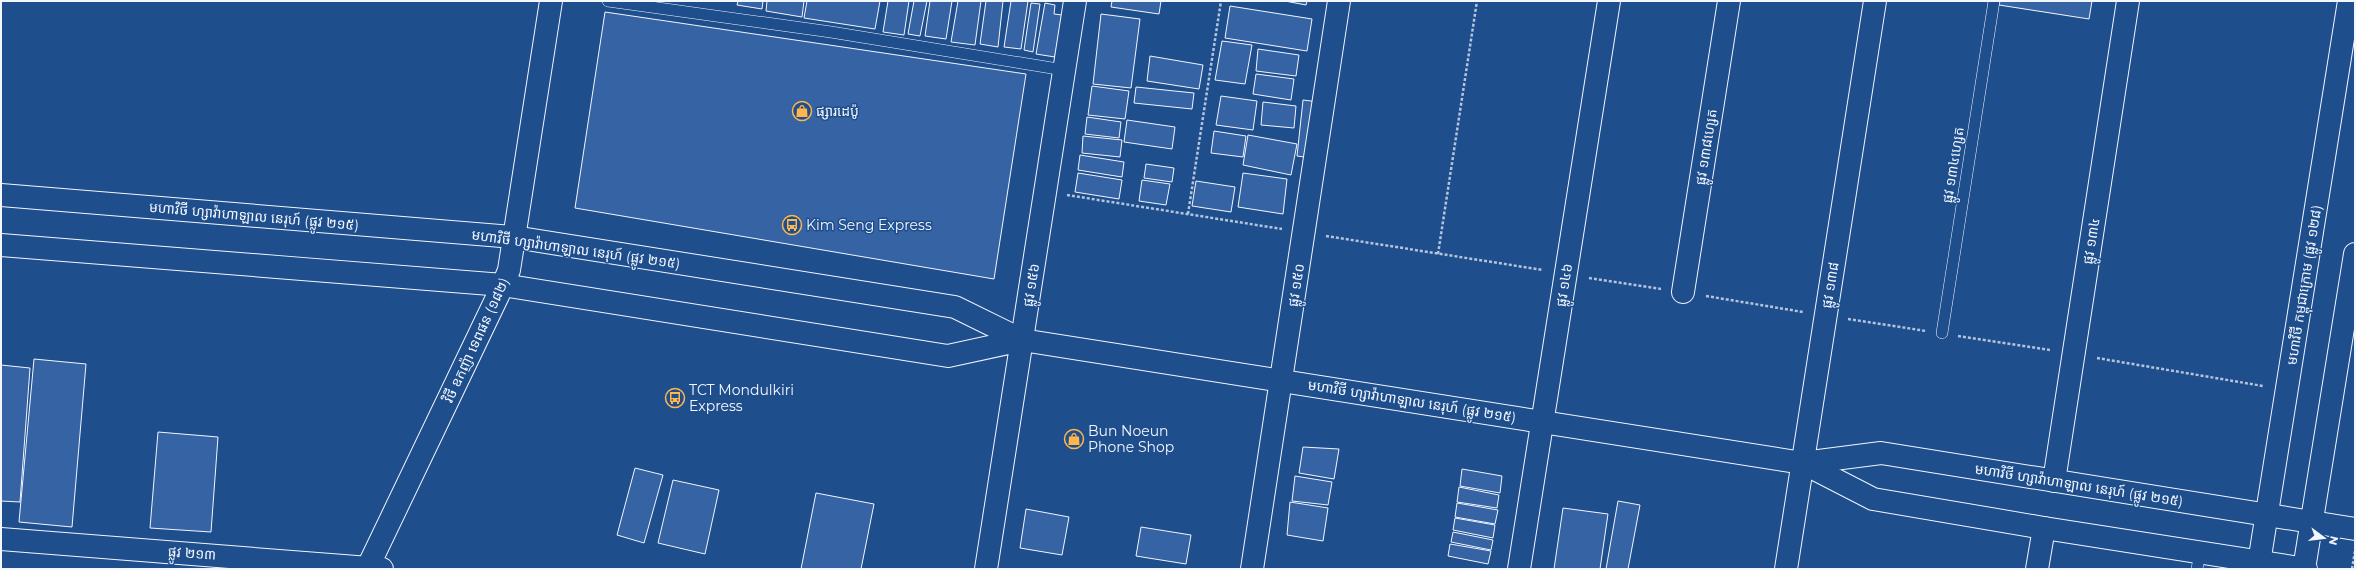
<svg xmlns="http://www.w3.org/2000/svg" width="2356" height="570" viewBox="0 0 2356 570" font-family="Montserrat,'Noto Sans Khmer',sans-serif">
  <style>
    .building { fill: #3563a3; stroke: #f2f6ff }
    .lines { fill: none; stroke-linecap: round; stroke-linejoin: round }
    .lane-casing { stroke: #f2f6ff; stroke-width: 12 }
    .street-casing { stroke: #f2f6ff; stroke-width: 24 }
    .secondary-casing { stroke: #f2f6ff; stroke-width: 24 }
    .path { stroke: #b3c4dc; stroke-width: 2.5; stroke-dasharray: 3 2; stroke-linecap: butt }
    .lane { stroke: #1f4e8c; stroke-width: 11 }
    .street { stroke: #1f4e8c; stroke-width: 22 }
    .secondary { stroke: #1f4e8c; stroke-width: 22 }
    .labels { text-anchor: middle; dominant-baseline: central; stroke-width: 3; stroke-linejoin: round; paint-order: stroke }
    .poi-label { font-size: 14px; fill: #f2f6ff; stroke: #1f4e8c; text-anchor: start }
    .street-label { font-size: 14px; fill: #f2f6ff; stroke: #1f4e8c }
  </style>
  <rect width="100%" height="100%" fill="#1f4e8c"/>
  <!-- building -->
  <g class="building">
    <polygon points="738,1 763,1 762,9 737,5"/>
    <polygon points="767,1 804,1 802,17 766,11"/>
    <polygon points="807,1 880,1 875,29 804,18"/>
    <polygon points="888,1 909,1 904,35 883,32"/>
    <polygon points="914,1 927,1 920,36 908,34"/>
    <polygon points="930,1 952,1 946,39 925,36"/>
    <polygon points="958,1 981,1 975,45 951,42"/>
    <polygon points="986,1 1003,1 998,47 980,44"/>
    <polygon points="1011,1 1028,1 1021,49 1004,47"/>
    <polygon points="1112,1 1161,1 1159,14 1111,7"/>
    <polygon points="1285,1 1307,1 1306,5"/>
    <polygon points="2000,1 2092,1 2089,19 1999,5"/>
    <polygon points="1031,3 1040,4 1033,52 1024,50"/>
    <polygon points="1045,3 1055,5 1054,14 1062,15 1055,57 1036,54"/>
    <polygon points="1230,6 1312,19 1307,51 1225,38"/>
    <polygon points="605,12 1026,74 994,279 575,208"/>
    <polygon points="1101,14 1140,19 1131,88 1093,84"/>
    <polygon points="1222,41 1252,45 1245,84 1215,80"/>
    <polygon points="1258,49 1299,55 1296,76 1256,71"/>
    <polygon points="1150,56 1203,65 1199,89 1147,81"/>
    <polygon points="1256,74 1294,79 1291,100 1253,94"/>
    <polygon points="1092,86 1129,91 1125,119 1088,115"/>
    <polygon points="1136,87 1194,93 1192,109 1134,103"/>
    <polygon points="1221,96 1257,101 1253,130 1216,125"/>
    <polygon points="1303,100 1319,102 1312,158 1297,156"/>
    <polygon points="1263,102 1296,106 1294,128 1261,125"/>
    <polygon points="1087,117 1121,122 1119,138 1085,134"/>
    <polygon points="1127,120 1175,127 1172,149 1124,142"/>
    <polygon points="1214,131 1246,136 1243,157 1211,153"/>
    <polygon points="1248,135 1297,144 1291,175 1243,165"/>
    <polygon points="1083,136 1122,140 1120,157 1082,153"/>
    <polygon points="1080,155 1124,162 1122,177 1078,170"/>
    <polygon points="1146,164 1174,168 1172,182 1144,178"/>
    <polygon points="1078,173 1122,180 1119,199 1075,192"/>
    <polygon points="1243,173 1287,179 1283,214 1238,207"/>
    <polygon points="1142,180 1170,184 1166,205 1139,201"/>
    <polygon points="1196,181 1235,187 1231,212 1192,206"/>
    <polygon points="34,359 86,364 72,527 19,522"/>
    <polygon points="1,365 30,368 20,502 1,501"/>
    <polygon points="158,432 218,437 211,532 150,528"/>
    <polygon points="1303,447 1339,449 1334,479 1299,473"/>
    <polygon points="635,468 663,475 644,543 617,535"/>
    <polygon points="1462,469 1502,476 1500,493 1460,486"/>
    <polygon points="1295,476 1332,482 1328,505 1292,501"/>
    <polygon points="673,480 719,490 705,554 658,543"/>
    <polygon points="1459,487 1499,495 1497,508 1457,502"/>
    <polygon points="816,493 874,504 861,569 801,569"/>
    <polygon points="1618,501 1640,505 1628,569 1606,569"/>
    <polygon points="1290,502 1328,508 1323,541 1287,535"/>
    <polygon points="1457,503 1498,510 1495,524 1455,517"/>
    <polygon points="1563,508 1608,514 1600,569 1554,569"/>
    <polygon points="1026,509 1069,517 1062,555 1020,548"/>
    <polygon points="1455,518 1495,525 1493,538 1453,530"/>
    <polygon points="1141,527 1191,535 1186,564 1136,556"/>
    <polygon points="1453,532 1493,540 1491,550 1451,542"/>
    <polygon points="1450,544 1491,551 1488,564 1448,556"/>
  </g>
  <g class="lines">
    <defs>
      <g id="lane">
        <polyline points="608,1 831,32 1064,70"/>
        <polyline points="1942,333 1994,1"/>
        <polyline points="2197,569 2200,552"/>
      </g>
      <g id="street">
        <polyline points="1683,292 1729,1"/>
        <polyline points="2054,481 2128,1"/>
        <polyline points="1,539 382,569"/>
        <polyline points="986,569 1075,1"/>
        <polyline points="1252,569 1339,1"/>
        <polyline points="1519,569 1609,1"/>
        <polyline points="1786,569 1875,1"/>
        <polyline points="2037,569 2044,528"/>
      </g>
      <g id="secondary">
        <polyline points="1,195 514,237 955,307 1022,340 1803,463 1881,453 2355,529"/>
        <polyline points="1,245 503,285 948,356 1022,340"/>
        <polyline points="1803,463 1873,499 2044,528 2306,569"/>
        <polyline points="367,569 503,285 509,270 551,1"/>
        <polyline points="2258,569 2349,1"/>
        <polyline points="2304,569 2355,254"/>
      </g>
    </defs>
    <!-- lane casing -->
    <use href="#lane" class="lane-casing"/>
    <!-- street casing -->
    <use href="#street" class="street-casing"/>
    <!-- secondary casing -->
    <use href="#secondary" class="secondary-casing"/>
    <!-- path -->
    <g class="path">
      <polyline points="1067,195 1282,229"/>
      <polyline points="1188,214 1221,1"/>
      <polyline points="1326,236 1543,270"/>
      <polyline points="1438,254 1477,1"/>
      <polyline points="1589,278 1661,289"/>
      <polyline points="1706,296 1803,312"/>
      <polyline points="1848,319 1926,331"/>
      <polyline points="1958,336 2050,350"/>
      <polyline points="2097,358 2263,386"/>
      <polyline points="2352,569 2355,551"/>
    </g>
    <!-- lane -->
    <use href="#lane" class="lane"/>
    <!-- street -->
    <use href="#street" class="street"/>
    <!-- secondary -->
    <use href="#secondary" class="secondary"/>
  </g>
  <!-- icons -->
  <defs>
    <symbol id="shop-ring" viewBox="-11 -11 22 22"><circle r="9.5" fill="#1f4e8c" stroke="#ffb74d" stroke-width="1.5"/><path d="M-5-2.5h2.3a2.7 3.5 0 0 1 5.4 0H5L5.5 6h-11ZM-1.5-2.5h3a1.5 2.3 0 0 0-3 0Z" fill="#ffb74d"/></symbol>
    <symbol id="bus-ring" viewBox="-11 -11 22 22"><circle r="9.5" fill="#1f4e8c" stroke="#ffb74d" stroke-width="1.5"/><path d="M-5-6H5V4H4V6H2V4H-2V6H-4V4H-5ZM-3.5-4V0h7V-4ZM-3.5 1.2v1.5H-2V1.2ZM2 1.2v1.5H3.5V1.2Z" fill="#ffb74d"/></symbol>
  </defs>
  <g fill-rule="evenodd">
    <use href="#shop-ring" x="791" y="100" width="22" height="22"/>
    <use href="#bus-ring" x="781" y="214" width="22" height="22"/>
    <use href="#bus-ring" x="664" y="387" width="22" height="22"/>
    <use href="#shop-ring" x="1063" y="428" width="22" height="22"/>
  </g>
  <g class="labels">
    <!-- poi labels -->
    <g class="poi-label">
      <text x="816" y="111">ផ្សារដេប៉ូ</text>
      <text x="806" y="225">Kim Seng Express</text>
      <text x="689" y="390">TCT Mondulkiri<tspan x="689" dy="16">Express</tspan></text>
      <text x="1088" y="431">Bun Noeun<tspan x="1088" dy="16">Phone Shop</tspan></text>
    </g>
    <!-- street labels -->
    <g class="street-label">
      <text transform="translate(1706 147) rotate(-81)">ផ្លូវ ១៣៨ហ្សេត</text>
      <text transform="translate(1953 165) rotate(-81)">ផ្លូវ ១៣៤ហ្សេត</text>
      <text transform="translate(254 216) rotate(5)">មហាវិថី ហ្សាវ៉ាហាឡាល នេរុហ៍ (ផ្លូវ ២១៥)</text>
      <text transform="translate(2091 241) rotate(-81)">ផ្លូវ ១៣៤</text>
      <text transform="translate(576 249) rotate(8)">មហាវិថី ហ្សាវ៉ាហាឡាល នេរុហ៍ (ផ្លូវ ២១៥)</text>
      <text transform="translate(1031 285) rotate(-81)">ផ្លូវ ១៥៦</text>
      <text transform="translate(1296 285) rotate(-81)">ផ្លូវ ១៥០</text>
      <text transform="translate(1564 285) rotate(-81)">ផ្លូវ ១៤៦</text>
      <text transform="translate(1830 285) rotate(-81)">ផ្លូវ ១៣៨</text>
      <text transform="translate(2304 285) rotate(-81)">មហាវិថី កម្ពុជាក្រោម (ផ្លូវ ១២៨)</text>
      <text transform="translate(476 340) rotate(-65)">វិថី ឧកញ៉ា ទេពផន (១៨២)</text>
      <text transform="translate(1412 401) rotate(9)">មហាវិថី ហ្សាវ៉ាហាឡាល នេរុហ៍ (ផ្លូវ ២១៥)</text>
      <text transform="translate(2079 485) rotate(9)">មហាវិថី ហ្សាវ៉ាហាឡាល នេរុហ៍ (ផ្លូវ ២១៥)</text>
      <text transform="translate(192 553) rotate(4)">ផ្លូវ ២១៣</text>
    </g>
  </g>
  <!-- border -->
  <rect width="2356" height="570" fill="none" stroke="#f2f6ff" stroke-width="4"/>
  <!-- north arrow -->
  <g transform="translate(2324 538) rotate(105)" stroke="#1f4e8c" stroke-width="3" paint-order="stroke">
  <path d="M0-3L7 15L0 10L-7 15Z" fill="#f2f6ff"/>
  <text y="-6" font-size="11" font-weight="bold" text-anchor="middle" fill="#f2f6ff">N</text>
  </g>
</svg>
